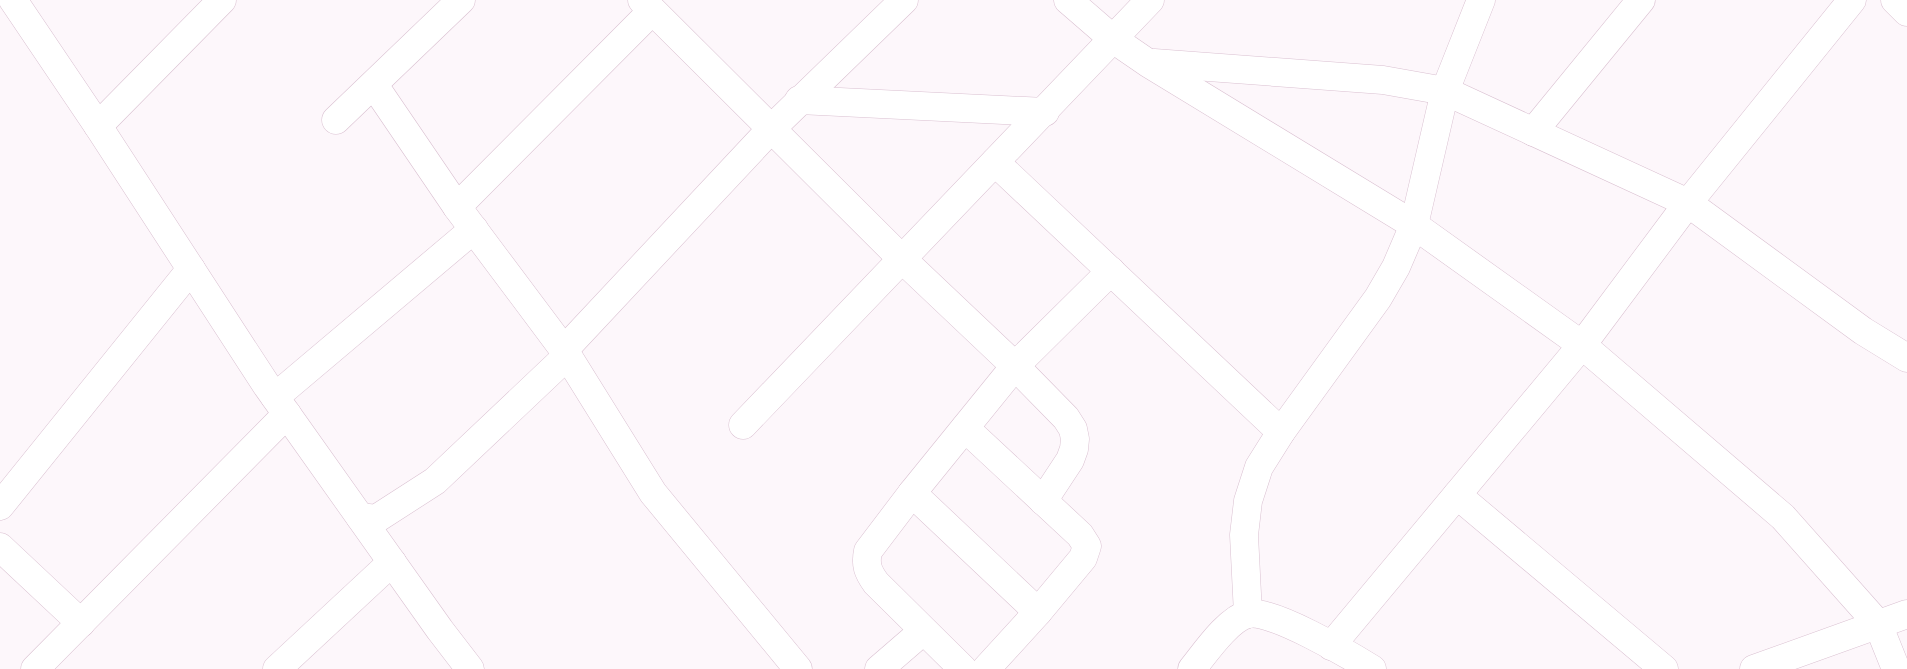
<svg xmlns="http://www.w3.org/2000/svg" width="1907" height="669" viewBox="0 0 1907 669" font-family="'Archivo Narrow',sans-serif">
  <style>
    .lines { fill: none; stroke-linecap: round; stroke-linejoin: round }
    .minor-casing { stroke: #dac0d1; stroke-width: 29 }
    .minor { stroke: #fff; stroke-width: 28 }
  </style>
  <rect width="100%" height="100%" fill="#fdf7fb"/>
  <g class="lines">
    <defs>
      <g id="minor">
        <polyline points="13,0 98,126 267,386 440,630 470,669"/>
        <polyline points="642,0 901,258 1015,366 1066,418 1073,429 1075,439 1074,449 1070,460 1043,501"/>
        <polyline points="1068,0 1113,39 1148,63 1414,225 1582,345 1783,517 1878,624 1896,669"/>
        <polyline points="1895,0 1907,12"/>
        <polyline points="1154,63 1383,80 1445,91 1688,203 1863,331 1907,358"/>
        <polyline points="374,85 457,207 564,350 653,493 798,669"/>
        <polyline points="799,100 1045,112"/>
        <polyline points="336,120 461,0"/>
        <polyline points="98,126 222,0"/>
        <polyline points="1533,132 1641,0"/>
        <polyline points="995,162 1281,432"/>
        <polyline points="457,207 652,11"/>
        <polyline points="275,397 474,229"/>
        <polyline points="743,425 1150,0"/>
        <polyline points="965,428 1080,535 1087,546 1083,558 1038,612 986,669"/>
        <polyline points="912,493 1038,612"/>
        <polyline points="1457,495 1664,669"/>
        <polyline points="0,506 191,269"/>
        <polyline points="360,517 376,519 435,481 566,357 564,350 771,129 904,0"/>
        <polyline points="0,547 81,623"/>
        <polyline points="1248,614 1244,535 1248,501 1259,467 1281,432 1378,298 1396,267 1414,225 1445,91 1481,0"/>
        <polyline points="1331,646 1582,345 1688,203 1852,0"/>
        <polyline points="35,669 287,414"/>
        <polyline points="277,669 392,562"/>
        <polyline points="879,669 923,631"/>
        <path d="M963 669 876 583C868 572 865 565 868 551L912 493 1015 366 1111 271"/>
        <path d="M1192 669C1205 653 1228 619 1248 614 1270 608 1351 656 1372 669"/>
        <polyline points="1754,669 1907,614"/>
      </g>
    </defs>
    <!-- minor casing -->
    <use href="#minor" class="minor-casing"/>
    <!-- minor -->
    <use href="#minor" class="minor"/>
  </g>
</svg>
